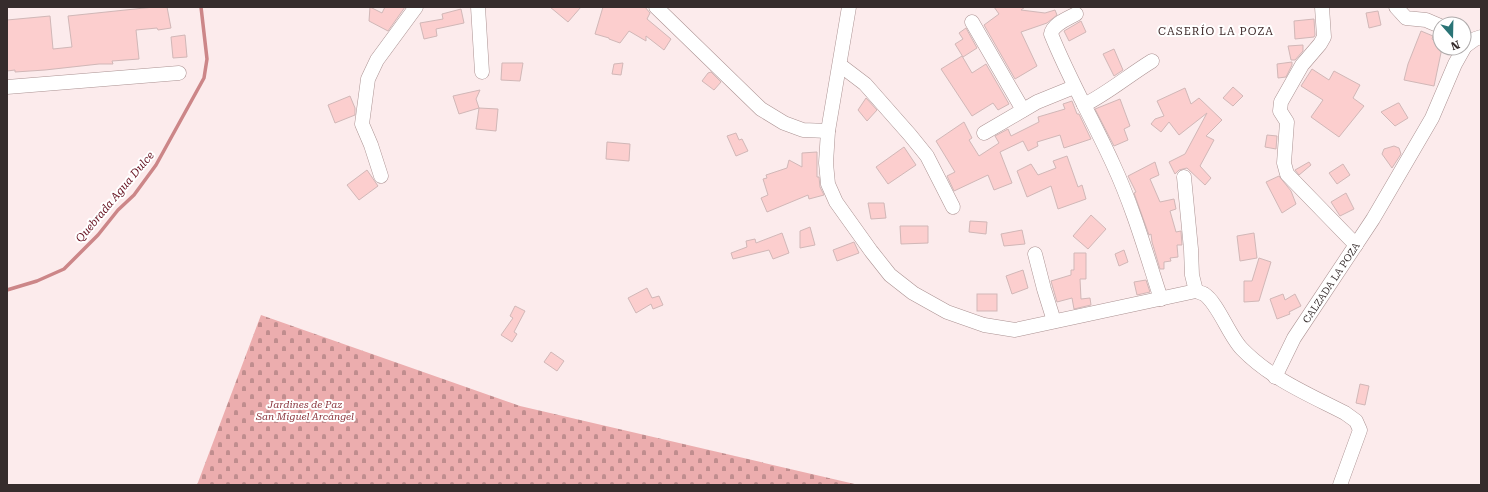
<svg xmlns="http://www.w3.org/2000/svg" width="1488" height="492" viewBox="0 0 1488 492" font-family="'Roboto Serif',serif">
  <style>
    .cemetery { fill: url(#cemetery-stones) }
    .lines { fill: none; stroke-linecap: round; stroke-linejoin: round }
    .stream { stroke: #cc8688; stroke-width: 3.5 }
    .building { fill: #fccece; stroke: #d1b7b7 }
    .minor-casing { stroke: #ab9292; stroke-width: 15 }
    .minor { stroke: #fff; stroke-width: 14 }
    .labels { text-anchor: middle; dominant-baseline: central; stroke-width: 4; stroke-linejoin: round; paint-order: stroke }
    .street-label { font-size: 10px; fill: #362c2c; stroke: #fff }
    .park-label { font-size: 10px; font-style: italic; fill: #8b363e; stroke: #fff }
    .neighbourhood-label { font-size: 11px; letter-spacing: 1px; fill: #402c2c; stroke: #fff }
    .water-label { font-size: 11px; font-style: italic; fill: #65101f; stroke: #fff }
  </style>
  <defs>
    <pattern id="cemetery-stones" width="16" height="16" patternUnits="userSpaceOnUse"><rect width="16" height="16" fill="#ecadae"/><path d="M2 7V4a2 2 0 0 1 4 0v3zM10 15v-3a2 2 0 0 1 4 0v3z" fill="#c08d8e"/></pattern>
  </defs>
  <rect width="100%" height="100%" fill="#fcebec"/>
  <!-- cemetery -->
  <polygon class="cemetery" points="261,315 520,406 859,485 197,485"/>
  <g class="lines">
    <!-- stream -->
    <polyline class="stream" points="7,290 37,281 64,269 98,235 118,210 134,195 156,165 204,78 207,59 201,7"/>
  </g>
  <!-- building -->
  <g class="building">
    <polygon points="154,7 167,7 171,28 158,30 157,28 136,30 139,59 112,61 113,64 99,64 45,70 15,72 15,70 7,71 7,20 50,16 53,49 72,47 68,16"/>
    <polygon points="370,7 382,13 385,7 405,7 388,31 369,21"/>
    <polygon points="550,7 581,7 568,22"/>
    <polygon points="603,7 645,7 650,13 647,19 671,39 664,50 646,36 646,41 629,31 620,43 609,39 609,38 595,34"/>
    <polygon points="994,7 1025,7 1021,10 1045,13 1055,10 1057,15 1047,23 1021,32 1037,66 1015,79 984,25 999,14"/>
    <polygon points="461,9 464,23 436,29 437,36 424,39 420,23 443,19 442,14"/>
    <polygon points="1378,11 1381,25 1369,28 1366,13"/>
    <polygon points="1314,19 1315,35 1314,37 1295,39 1294,21"/>
    <polygon points="1081,21 1086,32 1069,41 1064,31"/>
    <polygon points="966,28 977,48 963,57 955,44 963,39 959,33"/>
    <polygon points="1421,31 1433,36 1432,39 1440,45 1440,48 1442,48 1434,86 1404,80 1408,64"/>
    <polygon points="185,35 187,57 173,58 171,37"/>
    <polygon points="1303,45 1303,51 1295,60 1291,60 1288,46"/>
    <polygon points="1114,49 1123,70 1114,76 1103,54"/>
    <polygon points="962,56 972,73 986,64 1009,104 998,110 993,103 972,116 941,69"/>
    <polygon points="1292,62 1292,65 1286,77 1278,78 1277,64"/>
    <polygon points="502,63 523,63 520,81 501,80"/>
    <polygon points="623,63 621,75 612,74 614,64"/>
    <polygon points="1312,69 1329,80 1334,71 1360,85 1353,98 1364,106 1339,137 1311,117 1323,100 1301,86"/>
    <polygon points="711,72 721,82 714,90 702,81 708,73"/>
    <polygon points="1233,87 1243,96 1233,106 1223,98"/>
    <polygon points="1185,88 1191,104 1199,98 1222,120 1206,136 1214,140 1200,166 1211,178 1205,185 1187,168 1179,170 1175,174 1169,162 1185,154 1207,113 1179,135 1169,122 1161,132 1151,124 1155,119 1164,116 1157,101"/>
    <polygon points="480,90 476,99 479,108 498,109 496,131 476,129 479,108 459,114 453,96"/>
    <polygon points="350,96 355,108 355,115 335,123 328,105"/>
    <polygon points="866,98 877,110 867,121 858,110"/>
    <polygon points="1120,99 1130,126 1124,129 1128,140 1114,146 1095,109"/>
    <polygon points="1072,101 1077,114 1079,114 1091,139 1064,148 1060,135 1037,142 1038,146 1028,151 1023,141 1000,152 1012,183 994,190 988,175 954,191 947,176 955,172 936,141 964,122 972,138 969,140 979,156 999,143 995,136 1008,129 1011,136 1039,122 1038,117 1065,109 1063,104"/>
    <polygon points="1398,103 1399,103 1408,118 1395,126 1381,112"/>
    <polygon points="736,133 739,140 742,139 748,151 736,156 727,136"/>
    <polygon points="1267,135 1277,136 1276,149 1265,147"/>
    <polygon points="607,142 630,144 629,161 606,159"/>
    <polygon points="1394,146 1399,148 1401,154 1392,168 1382,154 1384,149"/>
    <polygon points="904,147 916,165 888,184 876,167"/>
    <polygon points="817,152 817,177 819,177 820,187 824,195 809,199 808,195 767,212 761,198 768,195 763,179 767,178 766,175 787,168 789,160 802,167 802,153"/>
    <polygon points="1067,156 1078,187 1082,185 1086,199 1058,209 1051,186 1027,197 1017,171 1031,164 1038,175 1056,168 1053,161"/>
    <polygon points="1155,162 1159,175 1150,179 1160,202 1174,199 1176,209 1170,211 1176,232 1181,231 1182,245 1177,245 1178,257 1170,258 1171,261 1164,262 1164,269 1160,269 1152,242 1151,234 1149,235 1134,193 1136,192 1128,176"/>
    <polygon points="1309,162 1311,165 1299,175 1295,170"/>
    <polygon points="1343,164 1350,175 1337,184 1329,173"/>
    <polygon points="367,170 378,186 359,200 347,185"/>
    <polygon points="1279,176 1291,191 1296,204 1282,213 1266,182"/>
    <polygon points="1346,193 1354,209 1340,216 1331,202"/>
    <polygon points="868,203 884,203 886,218 871,219"/>
    <polygon points="1091,215 1106,229 1088,249 1073,236"/>
    <polygon points="970,221 987,222 986,234 969,232"/>
    <polygon points="900,226 928,226 928,243 901,244"/>
    <polygon points="810,227 815,245 800,248 800,231"/>
    <polygon points="1022,230 1025,244 1004,246 1001,234"/>
    <polygon points="782,233 789,253 773,259 769,250 733,259 731,253 747,247 746,241 755,239 756,243"/>
    <polygon points="1254,233 1257,258 1240,261 1237,236"/>
    <polygon points="854,242 859,253 837,261 833,250"/>
    <polygon points="1124,250 1128,262 1119,266 1115,254"/>
    <polygon points="1074,253 1086,253 1086,279 1080,279 1081,299 1090,298 1091,305 1074,309 1072,298 1057,302 1051,281 1071,275 1071,270 1074,270"/>
    <polygon points="1259,258 1271,262 1259,301 1244,302 1244,281 1252,281"/>
    <polygon points="1023,270 1028,288 1012,294 1006,276"/>
    <polygon points="1146,280 1150,292 1137,295 1134,282"/>
    <polygon points="647,288 652,298 659,296 663,305 653,309 651,304 636,313 628,298"/>
    <rect x="977" y="294" width="20" height="17"/>
    <polygon points="1283,294 1285,300 1295,294 1301,306 1289,312 1290,314 1277,319 1270,299"/>
    <polygon points="515,306 525,311 514,332 517,334 512,342 501,335 513,318 510,316"/>
    <polygon points="551,352 564,361 557,371 544,362"/>
    <polygon points="1360,384 1369,386 1365,405 1356,403"/>
  </g>
  <g class="lines">
    <defs>
      <g id="minor">
        <polyline points="478,7 482,72"/>
        <polyline points="656,7 761,109 784,123 803,130 828,131"/>
        <path d="M849 7 828 131 826 163 828 184 836 202 871 251 890 275 913 293 947 312 984 325 1015 330 1196 291C1198 292 1202 293 1204 294 1218 303 1229 336 1242 349 1271 379 1310 395 1345 413L1356 421 1360 430 1340 485"/>
        <polyline points="1322,7 1324,37 1320,44 1302,65 1281,102 1280,111 1287,122 1284,163 1287,174 1356,245"/>
        <polyline points="1396,7 1406,18 1426,20 1440,26"/>
        <path d="M1076 14C1067 19 1053 24 1051 34 1069 79 1093 120 1113 164 1133 207 1146 253 1161 299"/>
        <polyline points="972,22 1023,110"/>
        <polyline points="1464,47 1475,39 1481,37"/>
        <polyline points="840,65 865,84 910,135 927,156 953,207"/>
        <polyline points="7,87 179,73"/>
        <path d="M1084 105C1108 93 1129 75 1152 61"/>
        <polyline points="984,133 1037,102 1074,87"/>
        <polyline points="381,176 371,145 362,124 368,79 377,60 416,7"/>
        <polyline points="1184,177 1191,249 1192,275 1196,291"/>
        <polyline points="1035,254 1044,289 1054,321"/>
        <path id="s1" d="M1275 377 1294 338 1373 219 1432 118 1455 64 1464 48"/>
      </g>
    </defs>
    <!-- minor casing -->
    <use href="#minor" class="minor-casing"/>
    <!-- minor -->
    <use href="#minor" class="minor"/>
  </g>
  <g class="labels">
    <!-- street labels -->
    <g class="street-label">
      <text stroke="none"><textPath href="#s1" startOffset="110">CALZADA LA POZA</textPath></text>
    </g>
    <!-- park labels -->
    <g class="park-label">
      <text x="305" y="404">Jardines de Paz<tspan x="305" dy="12">San Miguel Arcángel</tspan></text>
    </g>
    <!-- neighbourhood labels -->
    <g class="neighbourhood-label">
      <text x="1216" y="31">CASERÍO LA POZA</text>
    </g>
    <!-- water labels -->
    <g class="water-label">
      <text transform="translate(115 197) rotate(-50)">Quebrada Agua Dulce</text>
    </g>
  </g>
  <!-- border -->
  <rect width="1488" height="492" fill="none" stroke="#362c2c" stroke-width="16"/>
  <!-- north arrow -->
  <g transform="translate(1452 36) rotate(160)"><circle r="19" fill="#ffffff" stroke="#afabab"/>
  <path d="M0-3L7 15L0 10L-7 15Z" fill="#2a7476"/>
  <text y="-6" font-size="11" font-weight="bold" text-anchor="middle" fill="#362c2c">N</text>
  </g>
</svg>
